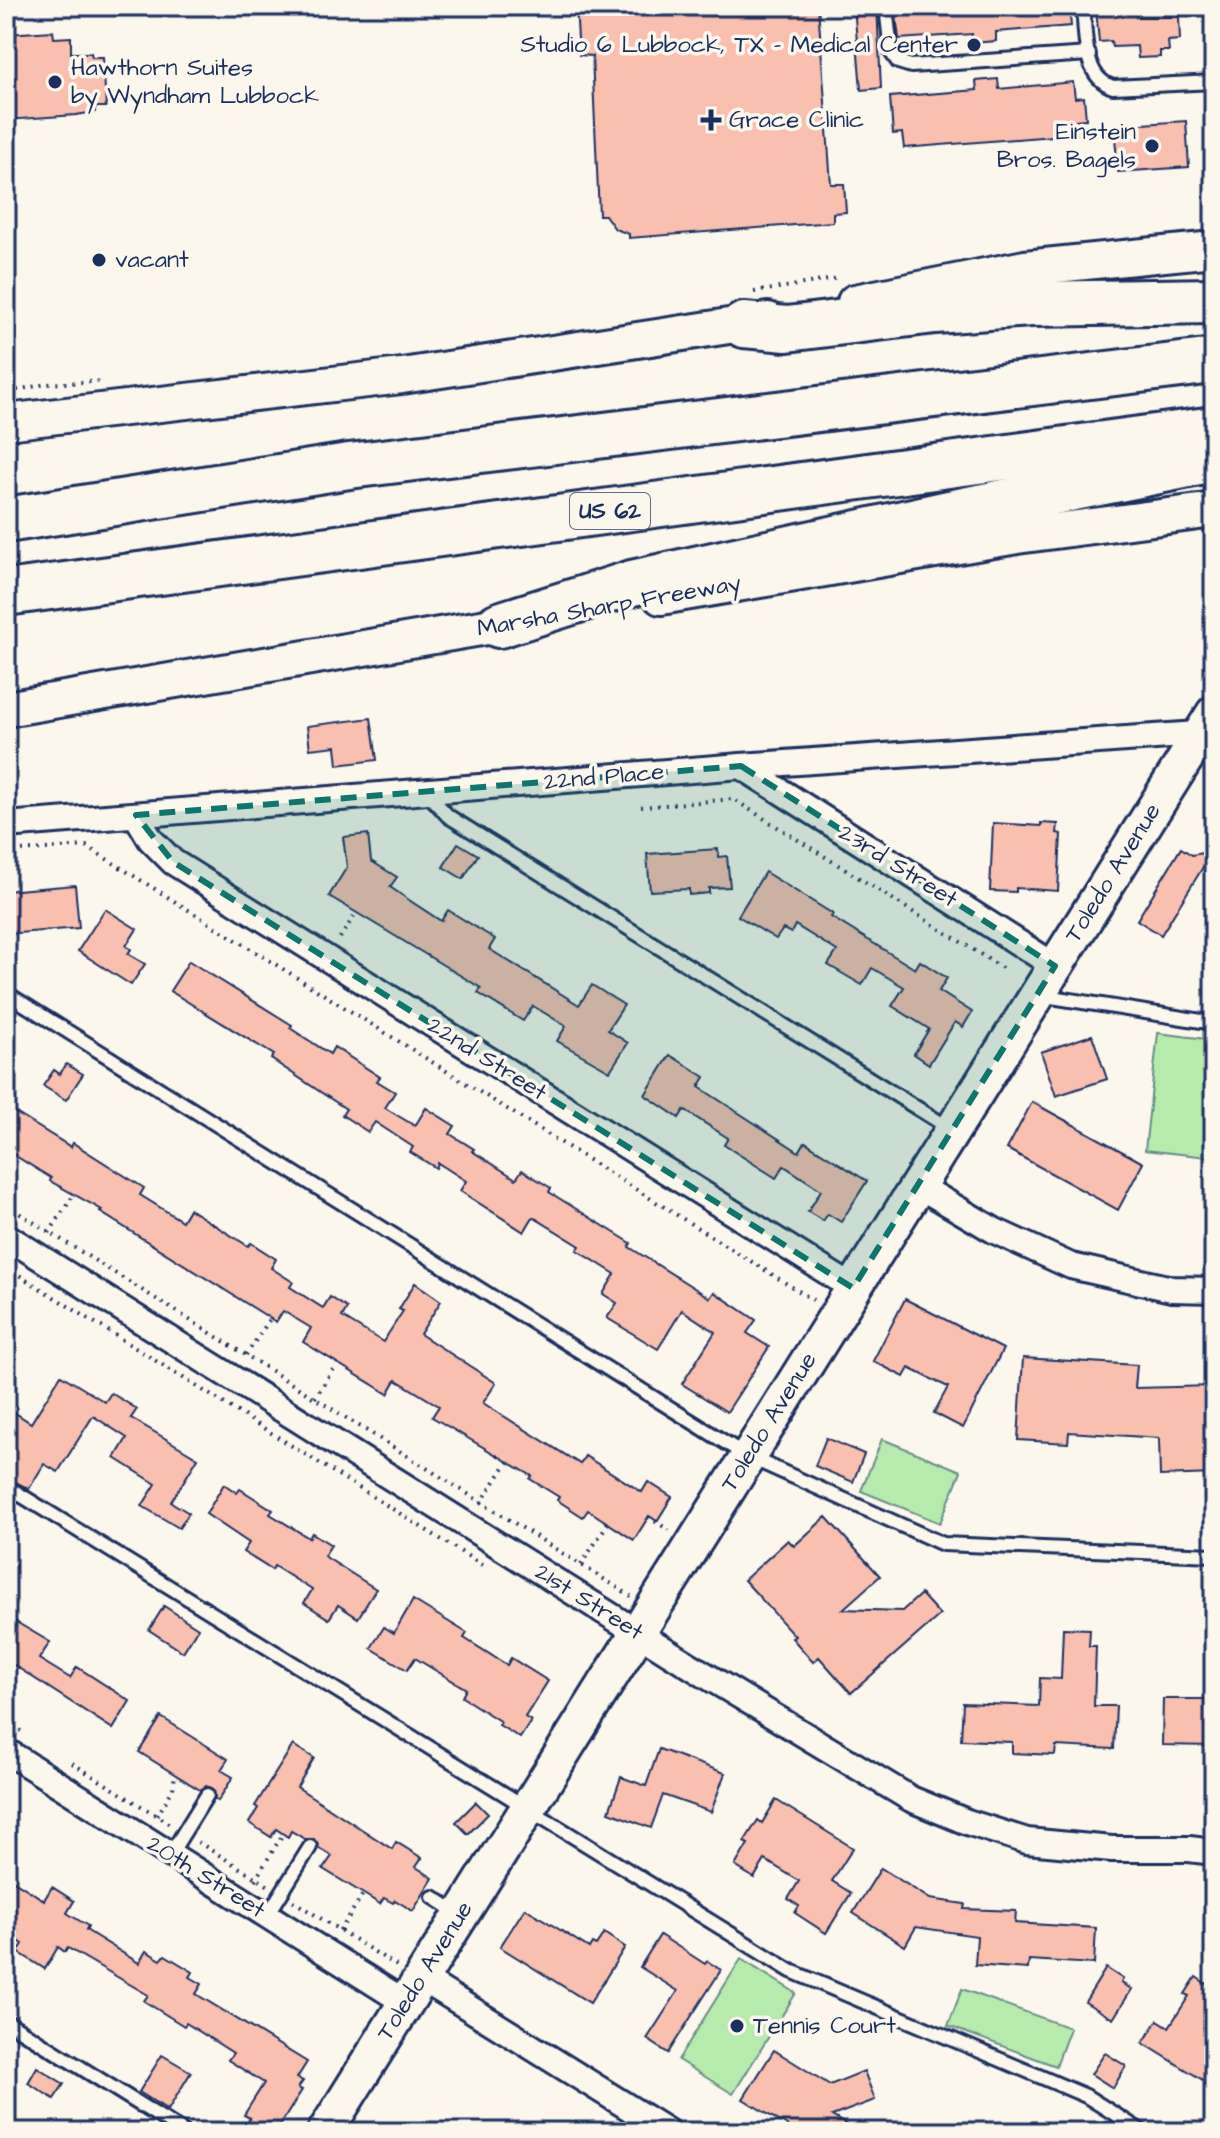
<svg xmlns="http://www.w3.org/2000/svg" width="1220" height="2138" viewBox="0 0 1220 2138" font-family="'Architects Daughter',sans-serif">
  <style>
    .green { fill: #b6ebad; stroke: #688d86; stroke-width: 2 }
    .building { fill: #f9c0b0; stroke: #1b2f5e; stroke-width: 2 }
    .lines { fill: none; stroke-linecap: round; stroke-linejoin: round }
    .lane-casing { stroke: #1b2f5e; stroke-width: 18 }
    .street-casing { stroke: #1b2f5e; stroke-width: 30 }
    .secondary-casing { stroke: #1b2f5e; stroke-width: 40 }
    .highway-casing { stroke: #1b2f5e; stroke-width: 50 }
    .path { stroke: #1b2f5e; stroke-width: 4; stroke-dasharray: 2 6; stroke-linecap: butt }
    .lane { stroke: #fbf7ec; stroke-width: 12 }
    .street { stroke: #fbf7ec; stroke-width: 24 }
    .secondary { stroke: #fbf7ec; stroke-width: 34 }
    .highway { stroke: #fbf7ec; stroke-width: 44 }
    .marked { fill: #0f766e; fill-opacity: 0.2; stroke: #0f766e; stroke-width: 6; stroke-dasharray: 16 10; stroke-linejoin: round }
    .poi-dot { fill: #1b2f5e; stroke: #fbf7ec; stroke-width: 3 }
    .labels { text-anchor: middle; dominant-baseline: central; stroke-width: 7; stroke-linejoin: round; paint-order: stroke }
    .shield { fill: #fbf7ec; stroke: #5e6b89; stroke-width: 2 }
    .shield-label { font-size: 22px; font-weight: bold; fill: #1b2f5e }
    .poi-label { font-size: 24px; fill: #1b2f5e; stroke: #fbf7ec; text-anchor: start }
    .street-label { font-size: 24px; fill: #1b2f5e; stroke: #fbf7ec }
  </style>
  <rect width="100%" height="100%" fill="#fbf7ec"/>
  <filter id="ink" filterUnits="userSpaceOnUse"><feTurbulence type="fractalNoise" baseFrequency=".0125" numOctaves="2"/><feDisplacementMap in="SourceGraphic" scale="16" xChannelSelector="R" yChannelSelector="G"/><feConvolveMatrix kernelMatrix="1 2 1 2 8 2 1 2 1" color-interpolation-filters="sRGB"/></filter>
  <g filter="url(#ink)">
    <!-- green -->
    <g class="green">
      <polygon points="1158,1033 1214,1040 1214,1094 1207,1157 1145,1150"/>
      <polygon points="882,1439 961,1471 940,1523 861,1491"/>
      <polygon points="741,1959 796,1993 733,2094 678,2060"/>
      <polygon points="962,1989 1070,2028 1056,2066 948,2026"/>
    </g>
    <!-- building -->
    <g class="building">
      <polygon points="576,6 818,6 831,184 844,184 846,212 833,213 833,222 629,238 629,234 615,229 605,215 599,215 592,56 579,55"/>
      <polygon points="854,6 877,6 881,88 861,90"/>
      <polygon points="895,6 1069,6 1071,26 996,32 996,41 973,43 972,34 899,39"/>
      <polygon points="1136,6 1137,17 1179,17 1180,40 1168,41 1169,51 1160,51 1160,57 1138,58 1137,46 1112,47 1111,41 1099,42 1096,9"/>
      <polygon points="53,31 54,38 71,37 71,53 91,53 92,57 103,57 106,107 95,107 95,112 76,115 6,120 6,34"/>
      <polygon points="998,79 999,89 1073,82 1075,98 1084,97 1086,119 1076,120 1078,134 904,148 902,133 893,134 890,97 977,90 976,81"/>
      <polygon points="1186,121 1189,167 1118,172 1114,126"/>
      <polygon points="371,718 377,760 338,765 336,746 310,749 307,726"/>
      <polygon points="993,823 1041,826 1041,823 1058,824 1057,833 1061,834 1058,891 1016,888 1016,892 990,891"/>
      <polygon points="368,834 371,861 397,877 390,887 412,902 441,921 448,910 495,939 489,949 579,1005 592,985 624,1005 608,1030 628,1043 610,1071 557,1041 566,1026 533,1006 523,1021 478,993 481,988 329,896 347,867 343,837"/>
      <polygon points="458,843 478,855 463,879 443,867"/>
      <polygon points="1181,848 1192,855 1213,851 1161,935 1137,920"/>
      <polygon points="718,849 719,857 727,856 730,887 709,888 709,893 689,895 689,889 650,891 647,854"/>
      <polygon points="765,872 833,914 831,917 915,969 920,961 947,978 939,991 972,1012 963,1027 955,1022 929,1064 914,1054 929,1029 892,1006 904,987 872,968 862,985 828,965 837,951 795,925 791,933 783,929 776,939 738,916"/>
      <polygon points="75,885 79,928 6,934 6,891"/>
      <polygon points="105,909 137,929 126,946 131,949 128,954 145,964 131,985 78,951"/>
      <polygon points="189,961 292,1025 290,1028 330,1054 334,1047 380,1077 377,1081 395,1092 385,1108 415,1126 426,1108 455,1126 450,1134 474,1149 472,1151 516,1179 522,1170 551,1188 549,1192 631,1243 629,1247 710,1298 714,1292 756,1320 747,1333 769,1347 727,1412 682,1384 715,1332 682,1310 658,1349 607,1318 617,1303 603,1294 615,1274 577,1250 580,1246 533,1217 524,1232 460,1191 466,1181 438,1163 436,1168 410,1152 413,1147 375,1122 368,1132 342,1115 346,1109 271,1059 274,1055 170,991"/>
      <polygon points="1092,1035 1107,1079 1056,1096 1041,1052"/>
      <polygon points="670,1055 705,1077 699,1087 799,1152 805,1142 867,1181 841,1222 828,1214 823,1221 808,1212 821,1190 784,1166 776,1178 724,1145 728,1138 684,1110 679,1118 645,1095"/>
      <polygon points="66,1064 83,1074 66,1100 43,1086 54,1070 60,1074"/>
      <polygon points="1032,1102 1143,1163 1118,1210 1007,1149"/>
      <polygon points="6,1107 71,1147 73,1143 144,1188 140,1195 182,1221 189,1209 248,1246 251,1243 276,1259 271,1268 293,1282 290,1287 323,1308 330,1297 347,1308 342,1317 383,1342 403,1311 399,1309 415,1283 441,1301 420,1334 496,1383 483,1403 580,1464 585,1456 642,1492 648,1482 672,1497 657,1521 649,1516 634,1540 588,1510 583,1517 557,1500 559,1497 530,1479 532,1476 432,1417 439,1406 396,1380 388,1394 303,1342 311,1328 283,1311 276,1322 100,1212 102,1210 50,1181 51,1178 6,1150"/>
      <polygon points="905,1299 1003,1349 963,1428 934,1413 948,1387 909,1368 904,1377 873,1361"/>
      <polygon points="1023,1358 1137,1365 1135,1388 1214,1386 1214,1474 1160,1476 1159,1438 1069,1432 1068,1443 1018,1440"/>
      <polygon points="61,1375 105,1402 111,1393 137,1409 131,1418 198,1458 171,1502 189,1513 179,1528 142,1506 156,1484 115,1458 127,1438 93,1416 58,1472 44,1464 29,1489 6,1477 6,1407 31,1423"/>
      <polygon points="826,1438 864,1454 853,1482 815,1466"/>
      <polygon points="224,1484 237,1493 240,1489 273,1510 270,1514 309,1538 312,1533 331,1545 324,1556 376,1589 358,1618 338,1605 329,1619 304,1603 312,1590 274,1566 272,1570 243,1552 249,1543 206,1514"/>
      <polygon points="826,1517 880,1576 843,1609 902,1611 921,1594 940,1615 851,1693 819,1657 813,1662 792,1638 795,1636 744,1580 788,1540 794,1546"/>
      <polygon points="413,1600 467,1633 464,1638 507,1665 511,1658 548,1681 525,1717 531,1721 520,1738 499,1725 501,1722 462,1697 466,1689 415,1658 407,1670 371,1648 384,1627 394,1633"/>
      <polygon points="164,1606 198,1628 183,1652 149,1630"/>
      <polygon points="6,1616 50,1642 39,1659 70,1678 77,1667 130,1701 113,1729 6,1660"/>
      <polygon points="1063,1628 1090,1629 1089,1646 1096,1646 1094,1706 1116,1706 1114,1749 1056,1746 1055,1755 1012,1753 1012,1742 961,1740 963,1703 1039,1706 1040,1678 1061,1679"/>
      <polygon points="1163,1699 1214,1699 1214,1746 1162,1745"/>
      <polygon points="161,1717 228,1759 221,1770 233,1777 218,1801 215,1799 212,1788 206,1786 200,1790 139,1752"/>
      <polygon points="293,1745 314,1758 297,1787 392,1849 396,1842 422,1858 416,1867 433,1878 413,1911 395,1900 393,1903 384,1898 380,1904 323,1869 332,1856 319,1848 314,1839 305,1839 291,1831 288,1837 276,1829 271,1837 249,1823 258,1808 255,1806"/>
      <polygon points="659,1749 725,1773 711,1812 663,1795 651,1828 609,1812 621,1777 646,1786"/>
      <polygon points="776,1800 853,1848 832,1881 851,1893 826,1933 795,1913 799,1906 788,1899 799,1881 765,1860 754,1878 735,1866 748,1844 744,1842 758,1820 762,1823"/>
      <polygon points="476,1802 488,1814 468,1834 456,1822"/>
      <polygon points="881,1868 930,1899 965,1904 964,1909 1016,1911 1015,1923 1096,1928 1094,1964 1029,1960 1028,1969 975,1965 977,1936 916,1927 905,1946 853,1913"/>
      <polygon points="6,1876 44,1900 52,1887 74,1901 67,1913 88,1926 86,1930 139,1963 146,1951 161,1960 165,1955 193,1972 190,1977 202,1984 196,1994 307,2062 297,2078 303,2081 298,2088 302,2090 276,2132 242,2132 250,2118 244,2115 264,2083 228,2060 233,2053 186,2023 184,2026 144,2001 148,1995 68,1948 65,1952 58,1947 45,1969 18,1952 23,1944 6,1932"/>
      <polygon points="525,1908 589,1948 592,1943 596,1945 604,1933 625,1947 590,2003 500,1947"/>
      <polygon points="660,1935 705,1964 707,1961 721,1970 668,2053 647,2039 678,1991 640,1967"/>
      <polygon points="1106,1968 1123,1979 1121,1983 1132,1989 1113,2019 1085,2002"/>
      <polygon points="1196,1977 1214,1989 1214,2087 1143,2043 1158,2020 1169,2027 1189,1996 1185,1994"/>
      <polygon points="774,2050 830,2085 864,2071 875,2100 832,2116 858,2132 797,2132 743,2099"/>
      <polygon points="1105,2053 1126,2066 1113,2088 1091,2074"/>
      <polygon points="162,2055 191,2072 168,2110 139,2092"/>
      <polygon points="37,2067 64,2084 54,2099 28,2083"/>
    </g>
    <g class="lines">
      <defs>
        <g id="lane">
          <polyline points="886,6 891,52 898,62 911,66 1089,54"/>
          <path d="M1083 6C1086 33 1082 77 1113 87L1214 82"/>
          <polyline points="427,793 448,816 949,1128"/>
          <polyline points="6,993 747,1456 943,1544 1214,1555"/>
          <polyline points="1039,995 1214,1023"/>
          <polyline points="6,1486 791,1971 1086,2096 1143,2132"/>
          <polyline points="170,1855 207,1795"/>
          <polyline points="433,1897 458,1913"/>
          <polyline points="267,1916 310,1847"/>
          <polyline points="6,2021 184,2132"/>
        </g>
        <g id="street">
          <polyline points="741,766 1055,966"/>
          <polyline points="136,815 151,840 173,862 853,1288"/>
          <polyline points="6,825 741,766 1212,733"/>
          <polyline points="917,1185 995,1231 1071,1266 1172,1289 1214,1290"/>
          <polyline points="6,1236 702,1673 911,1799 967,1822 1027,1841 1112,1849 1189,1849 1214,1852"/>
          <polyline points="6,1751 406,2003"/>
          <polyline points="421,1978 668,2132"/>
        </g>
        <g id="secondary">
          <polyline points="855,302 1025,268 1214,249"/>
          <polyline points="6,422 402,376 768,320"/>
          <polyline points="661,597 1017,536 1214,510"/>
          <polyline points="6,709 522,621"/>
          <polyline points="325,2132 1214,713"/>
        </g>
        <g id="highway">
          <polyline points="744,325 787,329 935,311 1031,304 1214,301"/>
          <polyline points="6,520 349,466 1214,361"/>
          <polyline points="6,593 1214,429"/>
          <polyline points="499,625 632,583 949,513 1214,460"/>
        </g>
      </defs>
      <!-- lane casing -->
      <use href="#lane" class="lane-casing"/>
      <!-- street casing -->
      <use href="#street" class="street-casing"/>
      <!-- secondary casing -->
      <use href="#secondary" class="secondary-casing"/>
      <!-- highway casing -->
      <use href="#highway" class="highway-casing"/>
      <!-- path -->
      <g class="path">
        <polyline points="1197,6 1214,8"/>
        <polyline points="754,292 840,278"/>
        <polyline points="17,390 46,384 104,381"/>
        <polyline points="641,807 733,799 1007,971"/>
        <polyline points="6,852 86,846 813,1300"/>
        <polyline points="340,938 356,913"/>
        <polyline points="6,1205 631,1596"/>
        <polyline points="49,1233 75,1193"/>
        <polyline points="6,1267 482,1565"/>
        <polyline points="246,1355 270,1319"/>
        <polyline points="315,1398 337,1363"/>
        <polyline points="481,1503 508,1461"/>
        <polyline points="648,1517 669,1530"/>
        <polyline points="581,1565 608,1523"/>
        <polyline points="6,1722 21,1731"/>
        <polyline points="72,1763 170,1824"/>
        <polyline points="157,1816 173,1789 175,1774"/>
        <polyline points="198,1842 269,1886"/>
        <polyline points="255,1880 283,1834"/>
        <polyline points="293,1901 397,1966"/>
        <polyline points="340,1931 363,1894"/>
      </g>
      <!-- lane -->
      <use href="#lane" class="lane"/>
      <!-- street -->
      <use href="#street" class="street"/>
      <!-- secondary -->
      <use href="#secondary" class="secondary"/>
      <!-- highway -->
      <use href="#highway" class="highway"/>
    </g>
  </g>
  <!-- marked area -->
  <path class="marked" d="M741 766 1055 966 853 1288 173 862 136 815Z"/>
  <!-- markers -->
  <g class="poi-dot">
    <circle cx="974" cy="45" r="8"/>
    <circle cx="55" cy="82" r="8"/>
    <path d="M707 108h8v8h8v8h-8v8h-8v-8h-8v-8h8z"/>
    <circle cx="1152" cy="146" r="8"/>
    <circle cx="99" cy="260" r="8"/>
    <circle cx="737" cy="2026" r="8"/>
  </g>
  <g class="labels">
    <!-- shield labels -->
    <rect class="shield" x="570" y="493" width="80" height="36" rx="6"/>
    <g class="shield-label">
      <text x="610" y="511">US 62</text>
    </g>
    <!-- poi labels -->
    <g class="poi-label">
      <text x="958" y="45" text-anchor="end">Studio 6 Lubbock, TX - Medical Center</text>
      <text x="71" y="68">Hawthorn Suites<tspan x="71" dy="28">by Wyndham Lubbock</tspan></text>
      <text x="729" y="120">Grace Clinic</text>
      <text x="1136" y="132" text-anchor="end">Einstein<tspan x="1136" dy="28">Bros. Bagels</tspan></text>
      <text x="115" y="260">vacant</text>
      <text x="753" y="2026">Tennis Court</text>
    </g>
    <!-- street labels -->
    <g class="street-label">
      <text transform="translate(609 606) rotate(-10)">Marsha Sharp Freeway</text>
      <text transform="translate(604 777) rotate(-5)">22nd Place</text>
      <text transform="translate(898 866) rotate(32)">23rd Street</text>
      <text transform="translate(1113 873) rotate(-58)">Toledo Avenue</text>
      <text transform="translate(487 1059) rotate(32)">22nd Street</text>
      <text transform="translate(769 1422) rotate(-58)">Toledo Avenue</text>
      <text transform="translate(589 1602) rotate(32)">21st Street</text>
      <text transform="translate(206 1877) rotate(32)">20th Street</text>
      <text transform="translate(425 1971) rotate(-58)">Toledo Avenue</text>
    </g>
  </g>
  <!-- margin -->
  <rect width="1220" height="2138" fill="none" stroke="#fbf7ec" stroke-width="32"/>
  <rect x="16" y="16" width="1188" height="2106" fill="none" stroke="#1b2f5e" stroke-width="3" filter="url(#ink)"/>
</svg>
